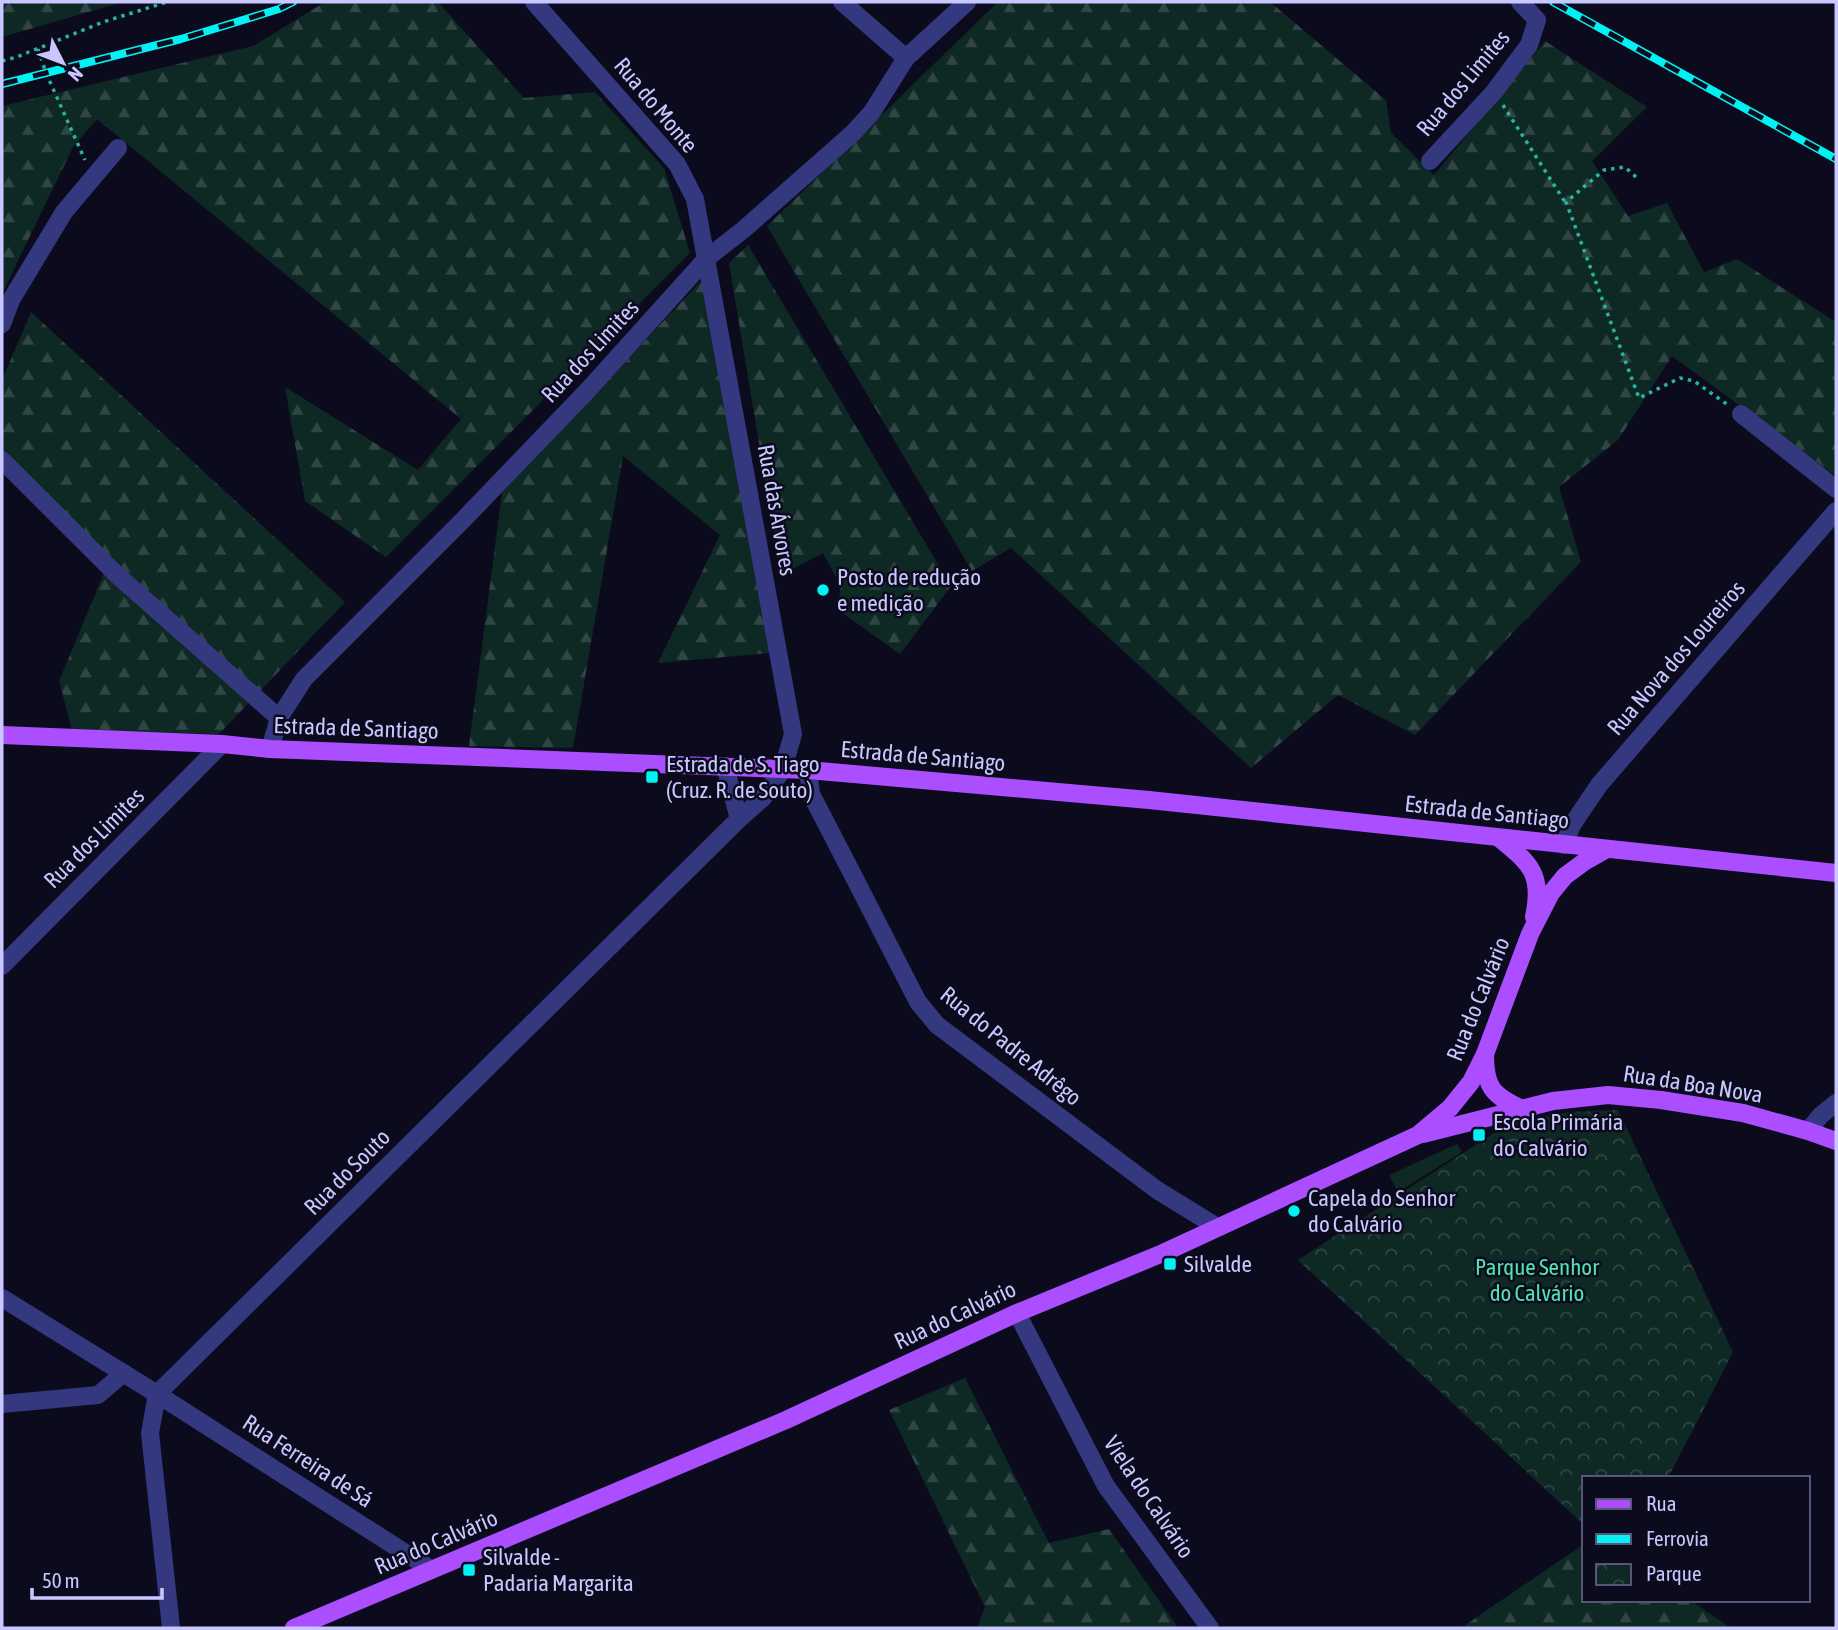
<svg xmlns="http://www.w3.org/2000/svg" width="1838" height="1630" viewBox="0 0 1838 1630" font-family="'Asap Condensed',sans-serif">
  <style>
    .green { fill: #0e2824 }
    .forest { fill: url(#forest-firs) }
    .park { fill: url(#park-crowns) }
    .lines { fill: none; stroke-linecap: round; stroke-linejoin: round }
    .path { stroke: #27b39d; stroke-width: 3.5; stroke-dasharray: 3.5 5; stroke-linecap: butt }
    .minor { stroke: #33387f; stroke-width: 18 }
    .major { stroke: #ab4eff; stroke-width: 18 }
    .rail-casing { stroke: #00f2f2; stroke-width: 8 }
    .rail { stroke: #0c0b1e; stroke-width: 5; stroke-dasharray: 16; stroke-linecap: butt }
    .poi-dot { fill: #00f2f2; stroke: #0c0b1e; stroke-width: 2.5 }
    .labels { text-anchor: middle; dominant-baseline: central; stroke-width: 5; stroke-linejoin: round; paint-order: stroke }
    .street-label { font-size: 23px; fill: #c8c7ff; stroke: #0c0b1e }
    .poi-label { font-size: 23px; fill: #c8c7ff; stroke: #0c0b1e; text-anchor: start }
    .park-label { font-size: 23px; fill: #4fe4af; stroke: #0c0b1e }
  </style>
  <defs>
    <pattern id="forest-firs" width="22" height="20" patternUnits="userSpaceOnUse" patternTransform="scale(1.75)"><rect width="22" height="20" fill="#0e2824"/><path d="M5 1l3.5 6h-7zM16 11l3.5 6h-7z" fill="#304645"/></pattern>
    <pattern id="park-crowns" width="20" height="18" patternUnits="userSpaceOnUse" patternTransform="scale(1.75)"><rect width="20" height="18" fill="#0e2824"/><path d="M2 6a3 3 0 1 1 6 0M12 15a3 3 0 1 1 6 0" fill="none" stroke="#304645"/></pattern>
  </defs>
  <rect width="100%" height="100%" fill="#0c0b1e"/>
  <!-- green -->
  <polygon class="green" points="1457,1144 1462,1152 1398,1192 1389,1175"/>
  <!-- forest -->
  <g class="forest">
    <polygon points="2,2 123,2 2,37"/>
    <polygon points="325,2 438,2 524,98 595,92 664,168 690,253 386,557 305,501 285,387 418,470 461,419 97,119 73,147 2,294 2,106 253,46"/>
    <polygon points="998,2 1270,2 1386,100 1391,133 1434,175 1545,41 1647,107 1592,161 1628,216 1667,203 1704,272 1737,259 1836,322 1836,476 1672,356 1618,440 1559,487 1581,562 1415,735 1338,695 1251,768 1011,548 972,571 767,226"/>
    <polygon points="748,245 951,586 900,654 837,609 841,587 823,553 781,575 729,263"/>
    <polygon points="703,279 771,653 658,663 720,535 623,456 573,748 469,746 502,493"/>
    <polygon points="31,312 345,602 219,734 72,730 59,681 110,559 2,453 2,380"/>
    <polygon points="965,1378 1049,1543 1109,1529 1178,1628 977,1628 985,1607 889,1410"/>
    <polygon points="1584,1544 1584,1600 1690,1600 1731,1628 1461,1628"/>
  </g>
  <!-- park -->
  <polygon class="park" points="1618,1110 1733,1352 1668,1478 1584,1478 1584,1525 1298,1260 1508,1124 1569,1112"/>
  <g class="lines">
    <!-- path -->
    <g class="path">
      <polyline points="38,49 46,73 85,160"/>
      <polyline points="2,61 17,57 103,22 167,2"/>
      <polyline points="1503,105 1565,202"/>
      <polyline points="1636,177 1625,167 1604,170 1566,202 1639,398 1680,378 1694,381 1728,405"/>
    </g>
    <!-- minor -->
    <g class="minor">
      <polyline points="842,2 906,58"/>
      <polyline points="1430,161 1494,92 1529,45 1537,20 1520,2"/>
      <polyline points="2,324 11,300 64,212 118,148"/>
      <polyline points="1741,414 1836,489"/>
      <polyline points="2,460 117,575 279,718"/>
      <polyline points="270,749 279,718 304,679 463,520 588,390 707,258 743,230 853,133 872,112 906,58 967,2"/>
      <polyline points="725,766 739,819"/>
      <polyline points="808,770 811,794 857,883 918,1002 937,1025 1157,1190 1217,1227"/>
      <polyline points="1564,845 1572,825 1599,785 1836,511"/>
      <polyline points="2,966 222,744"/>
      <polyline points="1808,1131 1821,1115 1836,1103"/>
      <polyline points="2,1298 157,1394 432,1570"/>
      <polyline points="1017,1313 1106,1486 1210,1628"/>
      <polyline points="2,1404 98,1395 124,1373"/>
      <polyline points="171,1628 150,1433 157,1394 739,819 763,798 783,769 793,734 695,199 677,164 534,2"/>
    </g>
    <!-- major -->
    <g class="major">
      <polyline points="2,735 222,744 270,749 808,770 1149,800 1836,873"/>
      <path d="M1499 838C1531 864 1543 874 1534 917"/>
      <path d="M1485 1054C1485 1087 1492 1095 1522 1109"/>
      <polyline points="1423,1134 1553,1101 1608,1095 1661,1100 1743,1113 1808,1131 1836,1141"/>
      <polyline points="294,1628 786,1420 1017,1313 1163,1253 1418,1135 1450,1108 1471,1082 1485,1054 1530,934 1551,893 1565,876 1584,862 1607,849"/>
    </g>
    <defs>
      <g id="rail">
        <polyline points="1553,2 1836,159"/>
        <polyline points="2,84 181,39 279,9 293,2"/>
      </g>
    </defs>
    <!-- rail casing -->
    <use href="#rail" class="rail-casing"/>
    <!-- rail -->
    <use href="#rail" class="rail"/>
  </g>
  <!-- markers -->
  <g class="poi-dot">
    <circle cx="823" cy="590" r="7"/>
    <rect x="645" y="770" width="14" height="14" rx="3.5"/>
    <rect x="1472" y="1128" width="14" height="14" rx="3.5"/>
    <circle cx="1294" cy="1211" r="7"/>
    <rect x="1163" y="1257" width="14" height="14" rx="3.5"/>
    <rect x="462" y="1563" width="14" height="14" rx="3.5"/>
  </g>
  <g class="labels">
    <!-- street labels -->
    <g class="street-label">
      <text transform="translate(1463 83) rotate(-50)">Rua dos Limites</text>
      <text transform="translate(656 105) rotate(50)">Rua do Monte</text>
      <text transform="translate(590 351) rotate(-47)">Rua dos Limites</text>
      <text transform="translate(777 510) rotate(80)">Rua das Árvores</text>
      <text transform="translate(1676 658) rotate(-49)">Rua Nova dos Loureiros</text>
      <text transform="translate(356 728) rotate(2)">Estrada de Santiago</text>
      <text transform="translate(923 756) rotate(5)">Estrada de Santiago</text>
      <text transform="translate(1487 812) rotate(6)">Estrada de Santiago</text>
      <text transform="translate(94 838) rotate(-45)">Rua dos Limites</text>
      <text transform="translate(1478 999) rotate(-68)">Rua do Calvário</text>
      <text transform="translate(1011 1046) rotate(39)">Rua do Padre Adrêgo</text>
      <text transform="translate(1693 1084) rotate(9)">Rua da Boa Nova</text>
      <text transform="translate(347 1172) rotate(-45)">Rua do Souto</text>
      <text transform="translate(955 1315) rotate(-25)">Rua do Calvário</text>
      <text transform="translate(308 1461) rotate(33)">Rua Ferreira de Sá</text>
      <text transform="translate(1149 1497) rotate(56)">Viela do Calvário</text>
      <text transform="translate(436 1542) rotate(-23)">Rua do Calvário</text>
    </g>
    <!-- poi labels -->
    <g class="poi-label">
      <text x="837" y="577">Posto de redução<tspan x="837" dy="26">e medição</tspan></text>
      <text x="666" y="764">Estrada de S. Tiago<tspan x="666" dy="26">(Cruz. R. de Souto)</tspan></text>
      <text x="1493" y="1122">Escola Primária<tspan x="1493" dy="26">do Calvário</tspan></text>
      <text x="1308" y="1198">Capela do Senhor<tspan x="1308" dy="26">do Calvário</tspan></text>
      <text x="1184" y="1264">Silvalde</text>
      <text x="483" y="1557">Silvalde -<tspan x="483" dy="26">Padaria Margarita</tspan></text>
    </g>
    <!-- park labels -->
    <g class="park-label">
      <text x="1537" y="1267">Parque Senhor<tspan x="1537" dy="26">do Calvário</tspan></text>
    </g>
  </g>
  <!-- border -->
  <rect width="1838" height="1630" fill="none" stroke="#c8c7ff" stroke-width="7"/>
  <!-- legend -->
  <rect x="1582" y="1476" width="228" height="126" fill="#0c0b1e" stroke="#575678" stroke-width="2"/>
  <rect x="1596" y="1499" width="35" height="10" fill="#ab4eff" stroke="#575678" stroke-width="2"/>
  <text x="1646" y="1511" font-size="21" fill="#c8c7ff">Rua</text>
  <rect x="1596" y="1534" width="35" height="10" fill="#00f2f2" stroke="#575678" stroke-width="2"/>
  <text x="1646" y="1546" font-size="21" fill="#c8c7ff">Ferrovia</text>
  <rect x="1596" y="1564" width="35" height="21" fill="url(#park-crowns)" stroke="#575678" stroke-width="2"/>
  <text x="1646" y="1581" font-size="21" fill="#c8c7ff">Parque</text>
  <!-- north arrow -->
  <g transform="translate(63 63) rotate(132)" stroke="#0c0b1e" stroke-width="5" paint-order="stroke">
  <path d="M0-5L12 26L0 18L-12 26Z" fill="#c8c7ff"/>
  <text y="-10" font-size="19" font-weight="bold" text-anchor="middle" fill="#c8c7ff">N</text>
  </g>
  <!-- scale -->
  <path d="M32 1588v10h130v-10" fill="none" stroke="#c8c7ff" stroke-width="3.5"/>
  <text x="42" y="1588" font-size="21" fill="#c8c7ff" stroke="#0c0b1e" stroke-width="5" paint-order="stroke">50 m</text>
</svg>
